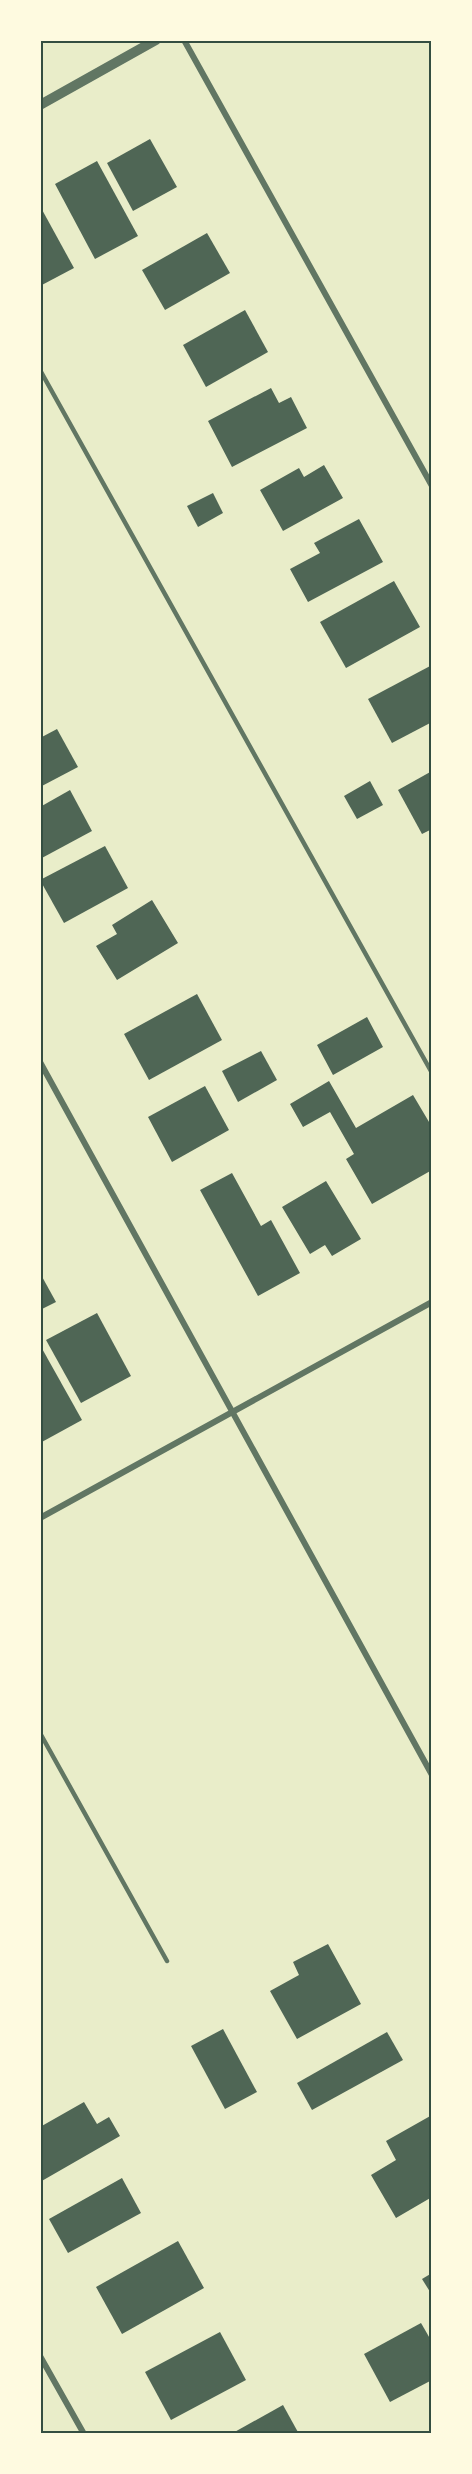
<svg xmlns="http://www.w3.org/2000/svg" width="472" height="2474" viewBox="0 0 472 2474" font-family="'Zilla Slab',serif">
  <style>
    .building { fill: #4f6655 }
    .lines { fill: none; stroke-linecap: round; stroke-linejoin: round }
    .service { stroke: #617663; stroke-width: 4.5 }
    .minor { stroke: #617663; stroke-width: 6 }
    .tertiary { stroke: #617663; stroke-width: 10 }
    .neatline { fill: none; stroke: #344e41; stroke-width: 2 }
  </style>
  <rect width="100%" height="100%" fill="#e9edc9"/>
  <!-- building -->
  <g class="building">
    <polygon points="150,139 177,187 133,211 107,163"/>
    <polygon points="97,161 138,236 95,259 55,184"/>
    <polygon points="40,206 74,268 40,286"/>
    <polygon points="207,233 230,273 165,310 142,270"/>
    <polygon points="245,310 268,352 206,387 183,345"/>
    <polygon points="271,388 279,403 291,397 307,428 232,467 208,421"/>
    <polygon points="324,465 343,498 283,531 260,490 299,468 304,477"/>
    <polygon points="213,493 223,513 198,527 187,506"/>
    <polygon points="359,519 383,562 308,602 290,569 320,553 314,543"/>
    <polygon points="394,581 420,627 346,668 320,622"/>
    <polygon points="432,665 432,722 392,743 368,699"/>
    <polygon points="57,729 78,767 40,787 40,738"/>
    <polygon points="432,771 432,829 422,834 398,790"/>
    <polygon points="370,781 383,805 357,819 344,796"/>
    <polygon points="70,790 92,831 40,859 40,807"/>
    <polygon points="105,846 128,888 64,923 40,880"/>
    <polygon points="152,900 178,943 117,980 96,946 117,934 112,925"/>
    <polygon points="197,994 222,1040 149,1080 124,1034"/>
    <polygon points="367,1017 383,1047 333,1075 317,1045"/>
    <polygon points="261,1051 277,1080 238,1102 222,1071"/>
    <polygon points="329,1081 356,1128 413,1095 432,1127 432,1170 372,1204 346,1159 354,1154 330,1112 303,1127 290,1104"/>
    <polygon points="205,1086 229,1130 172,1162 148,1117"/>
    <polygon points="232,1173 261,1226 271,1220 300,1273 258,1296 200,1190"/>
    <polygon points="326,1181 361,1239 332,1256 325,1245 310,1254 282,1207"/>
    <polygon points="40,1273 56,1302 40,1310"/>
    <polygon points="97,1313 131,1376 81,1403 46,1340"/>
    <polygon points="40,1345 82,1420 40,1443"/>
    <polygon points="328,1944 361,2004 297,2039 270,1991 299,1975 293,1962"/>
    <polygon points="223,2029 257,2092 225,2109 191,2046"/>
    <polygon points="387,2032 403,2060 312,2110 297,2083"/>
    <polygon points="84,2102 97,2124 109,2117 120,2136 40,2182 40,2127"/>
    <polygon points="432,2115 432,2197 396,2218 371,2175 396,2160 386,2141"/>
    <polygon points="122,2178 141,2213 68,2253 49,2219"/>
    <polygon points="178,2241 204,2288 122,2334 96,2287"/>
    <polygon points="432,2273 432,2295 422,2279"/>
    <polygon points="421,2323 432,2342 432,2380 390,2402 364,2354"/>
    <polygon points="220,2332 246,2380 171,2420 145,2372"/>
    <polygon points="283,2405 299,2434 231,2434"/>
  </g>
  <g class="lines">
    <!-- service -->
    <g class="service">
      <polyline points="40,370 432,1073"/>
      <polyline points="40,1733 167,1961"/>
    </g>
    <!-- minor -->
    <g class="minor">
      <polyline points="184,40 432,486"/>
      <polyline points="40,1062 432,1775"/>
      <polyline points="40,1518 432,1302"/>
      <polyline points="40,2356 84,2434"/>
    </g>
    <!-- tertiary -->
    <polyline class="tertiary" points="40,105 156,40"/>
  </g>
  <!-- border -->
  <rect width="472" height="2474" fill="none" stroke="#fefae0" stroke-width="84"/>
  <rect x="42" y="42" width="388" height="2390" class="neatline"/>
</svg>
